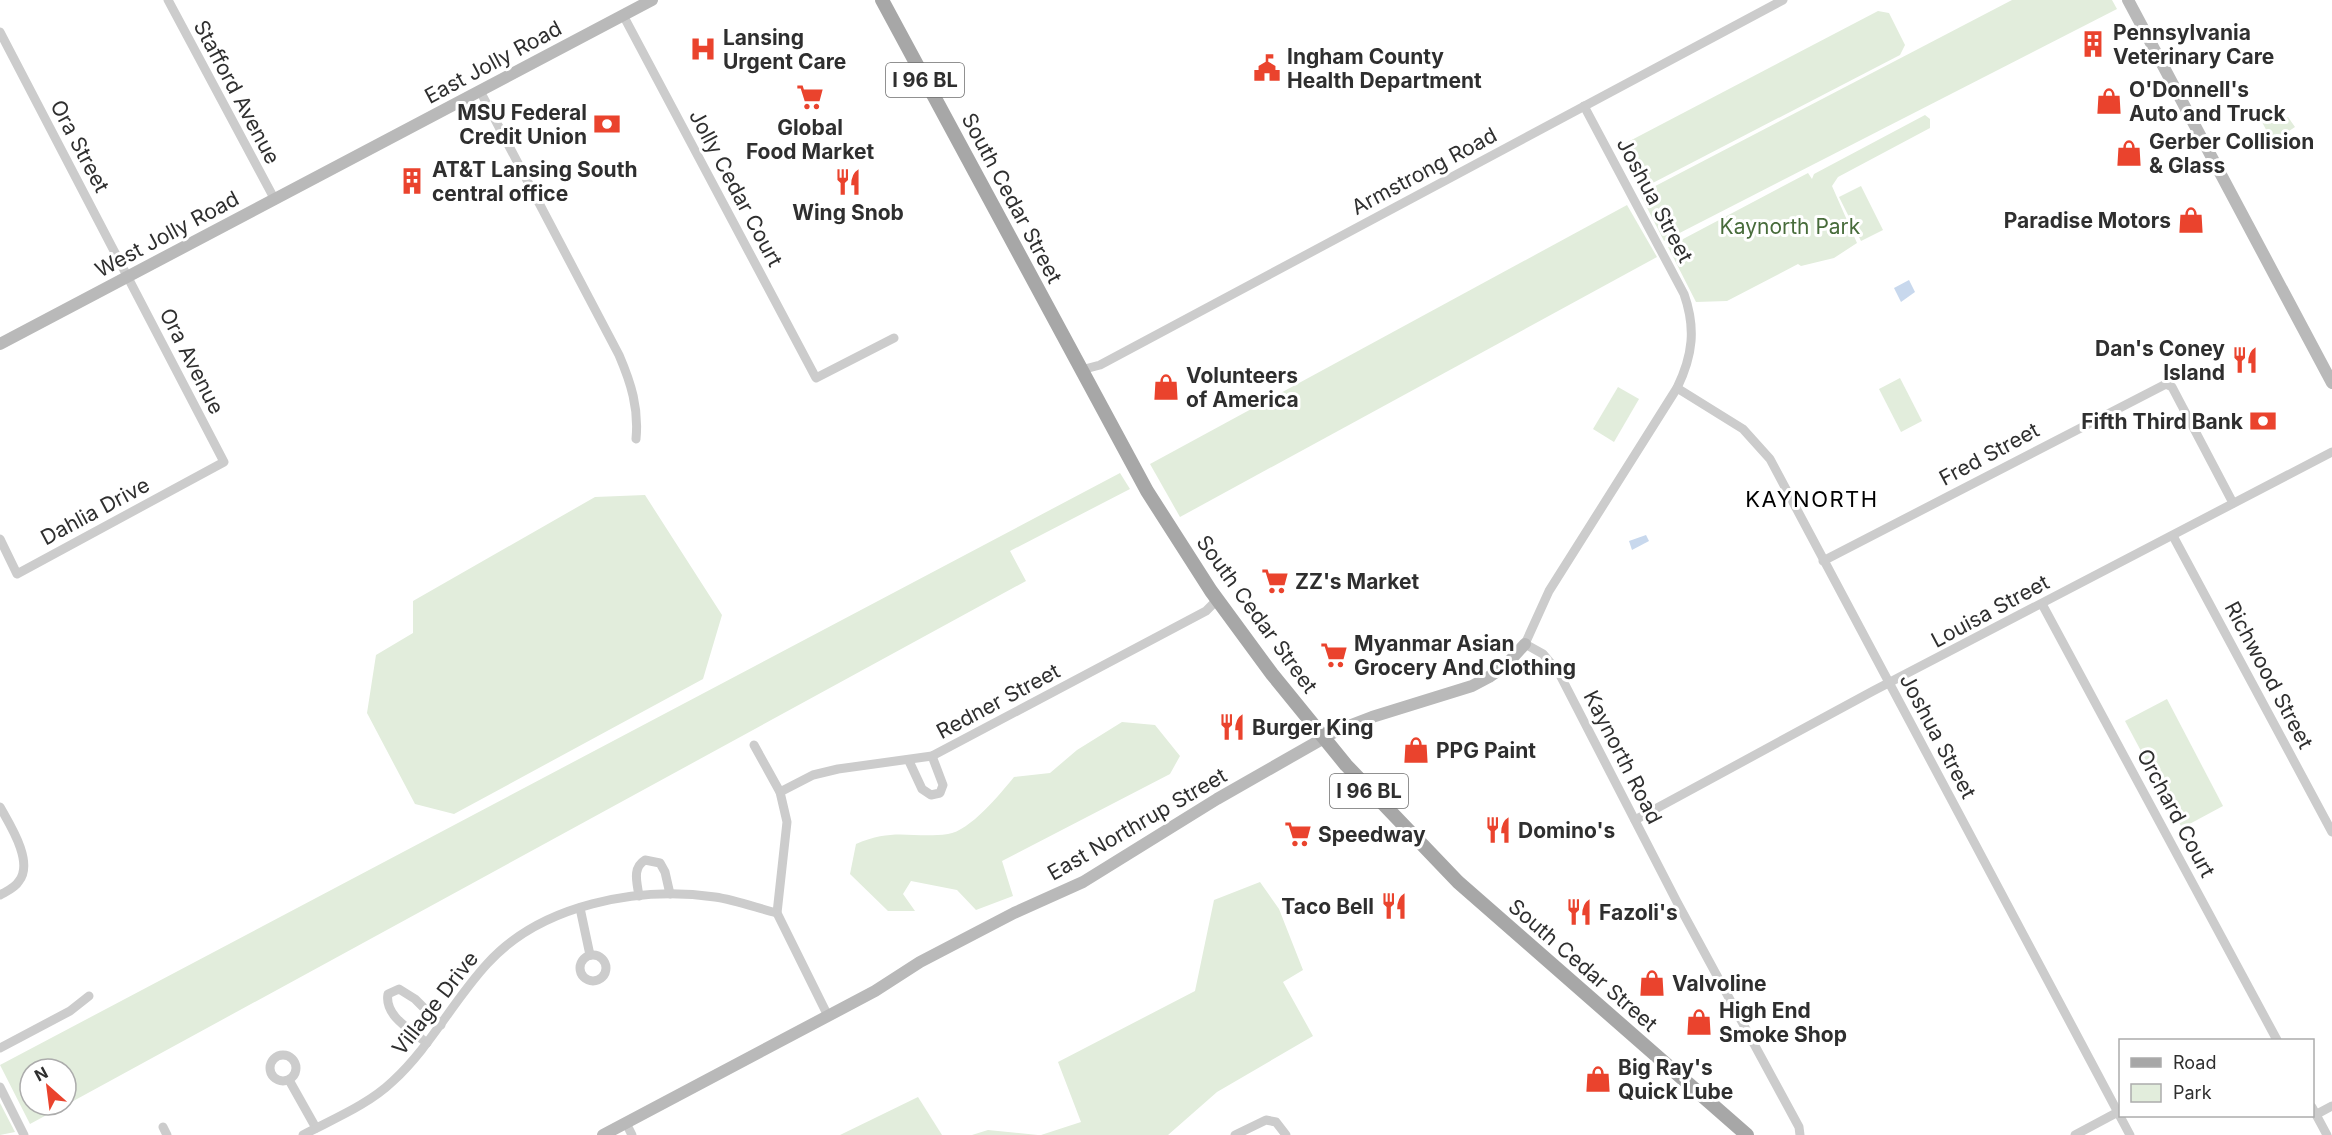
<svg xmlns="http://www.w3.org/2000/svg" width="2332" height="1135" viewBox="0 0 2332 1135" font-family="Inter,sans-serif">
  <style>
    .green { fill: #e2eddc }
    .water { fill: #c8d8ed }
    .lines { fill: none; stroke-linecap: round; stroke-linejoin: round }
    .street { stroke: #ccc; stroke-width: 9 }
    .secondary { stroke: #b9b9b9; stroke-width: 12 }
    .primary { stroke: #a7a7a7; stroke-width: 14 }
    .labels { text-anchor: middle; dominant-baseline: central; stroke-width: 6; stroke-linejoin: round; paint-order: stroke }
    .shield { fill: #fff; stroke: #6d6d6d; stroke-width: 1.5 }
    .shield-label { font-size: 20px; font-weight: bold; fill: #2f2f2f }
    .poi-label { font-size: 21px; font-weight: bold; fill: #2f2f2f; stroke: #fff; text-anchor: start }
    .street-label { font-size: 21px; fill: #2f2f2f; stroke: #fff }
    .park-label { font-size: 21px; fill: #486c3b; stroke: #fff }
    .neighbourhood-label { font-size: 22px; letter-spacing: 1.5px; fill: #000; stroke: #fff }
  </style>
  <rect width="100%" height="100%" fill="#fff"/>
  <!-- green -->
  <g class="green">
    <polygon points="2012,0 2112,0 2117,9 1664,241 1640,194"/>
    <polygon points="1878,11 1889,13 1905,45 1900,55 1645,187 1636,182 1620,151 1622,145"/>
    <polygon points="2277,112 2281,119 2288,117 2295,127 2289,131 2292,138 2275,147 2261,120"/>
    <polygon points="1925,115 1930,119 1930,128 1838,177 1832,186 1857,243 1834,258 1801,266 1798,264 1727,301 1696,302 1668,247 1808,173 1812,179 1814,174"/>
    <polygon points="1861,186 1883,230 1861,241 1839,197"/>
    <polygon points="1627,205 1657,257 1180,517 1150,464"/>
    <polygon points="1900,378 1922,421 1901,432 1879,389"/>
    <polygon points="1618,387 1639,399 1614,442 1593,429"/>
    <polygon points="1120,473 1130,489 1010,551 1026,581 66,1105 66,1069 30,1069 30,1105 65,1105 30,1124 0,1065"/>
    <polygon points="645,495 722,615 703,679 454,814 415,804 367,713 376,655 413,633 413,601 595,497"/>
    <polygon points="2167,699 2223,806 2182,828 2125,721"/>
    <path d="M1122 722 1155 725 1180 756 1170 774 1002 861 1013 896 976 910 957 890 911 881 903 894 915 911H888L850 874 856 844C895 827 912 839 948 834 970 831 1000 794 1014 777L1050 773 1077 750Z"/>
    <polygon points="1260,882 1279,909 1303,970 1283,982 1313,1036 1217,1092 1168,1135 1041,1135 1081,1122 1058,1062 1195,991 1214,900"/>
    <polygon points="918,1097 942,1135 840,1135"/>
    <polygon points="0,1103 15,1132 0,1135"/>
    <polygon points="988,1130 1038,1135 972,1135"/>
  </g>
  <!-- water -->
  <g class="water">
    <polygon points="1909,280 1915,292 1901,302 1894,288"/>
    <polygon points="1646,535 1649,541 1632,550 1629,541"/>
  </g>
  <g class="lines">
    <!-- street -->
    <g class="street">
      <polyline points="168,0 275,200"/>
      <polyline points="623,15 816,378 894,338"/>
      <polyline points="0,32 224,462 17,574 0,539"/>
      <path d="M480 91 619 355C631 383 639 408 636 439"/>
      <path d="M1584 106 1684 294C1696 328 1693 355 1677 388L1549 591 1525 644 1543 654 1559 673 1677 902 1799 1127 1800 1135"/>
      <polyline points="1081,370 1100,365 1783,0"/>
      <polyline points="1677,388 1743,429 1770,459 2130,1135"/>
      <polyline points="2173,536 2332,832"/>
      <polyline points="1823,561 2166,384 2172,387 2233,503"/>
      <polyline points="2042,604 2277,1040"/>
      <polyline points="754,745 780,792 787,822 777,913 828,1016"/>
      <polyline points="909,761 922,789 931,795 940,793 943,785 932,756"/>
      <polyline points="780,792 813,775 838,769 932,756 1206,611 1217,600"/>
      <path d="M0 807C10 825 34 862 19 881 15 888 7 891 0 895"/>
      <polyline points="1635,820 1873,691 2332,452"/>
      <path d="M639 896C637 882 632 868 645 860L660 863 665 872 670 894"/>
      <polyline points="580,908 590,955"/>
      <circle cx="593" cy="968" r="13"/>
      <path d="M427 1043C411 1030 384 1016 388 994L399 989 415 999 441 1025"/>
      <polyline points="0,1048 70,1011 89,996"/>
      <circle cx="283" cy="1068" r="13"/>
      <polyline points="289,1080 316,1128"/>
      <polyline points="0,1087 24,1135"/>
      <polyline points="2312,1107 2327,1135"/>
      <polyline points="2317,1114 2332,1106"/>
      <polyline points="626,1123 632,1135"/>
      <polyline points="163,1127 167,1135"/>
      <path d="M303 1135C333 1119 368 1105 393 1081 430 1047 453 1001 487 964 541 904 638 886 715 897 736 900 757 908 777 913"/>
      <polyline points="1235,1135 1266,1120 1276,1122 1286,1135"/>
      <polyline points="2075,1135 2118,1112"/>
    </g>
    <!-- secondary -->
    <g class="secondary">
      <polyline points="2128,0 2332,383"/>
      <polyline points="0,344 652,0"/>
      <polyline points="603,1135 875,991 920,962 1014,913 1083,882 1217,799 1338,730 1372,717 1472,686 1489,677 1506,665 1525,644"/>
    </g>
    <!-- primary -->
    <polyline class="primary" points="882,0 1147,491 1211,591 1272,674 1346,765 1458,882 1747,1135"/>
  </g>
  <!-- icons -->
  <defs>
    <symbol id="building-bare" viewBox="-9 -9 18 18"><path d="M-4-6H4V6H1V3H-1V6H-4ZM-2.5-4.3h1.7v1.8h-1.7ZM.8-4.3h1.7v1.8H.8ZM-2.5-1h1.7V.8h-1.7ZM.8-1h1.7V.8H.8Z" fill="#ea432d" stroke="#fff" stroke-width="2.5" paint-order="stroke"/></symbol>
    <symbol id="hospital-bare" viewBox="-9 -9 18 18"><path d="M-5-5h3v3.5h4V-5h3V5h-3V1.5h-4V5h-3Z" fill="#ea432d" stroke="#fff" stroke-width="2.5" paint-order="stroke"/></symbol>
    <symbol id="civic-bare" viewBox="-9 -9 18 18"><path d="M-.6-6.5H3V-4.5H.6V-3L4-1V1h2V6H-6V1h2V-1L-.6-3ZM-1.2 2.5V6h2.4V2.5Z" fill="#ea432d" stroke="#fff" stroke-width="2.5" paint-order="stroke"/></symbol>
    <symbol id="supermarket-bare" viewBox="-9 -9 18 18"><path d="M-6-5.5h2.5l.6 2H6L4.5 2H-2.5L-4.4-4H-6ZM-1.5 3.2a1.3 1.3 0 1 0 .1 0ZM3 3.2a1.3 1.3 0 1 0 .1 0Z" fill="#ea432d" stroke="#fff" stroke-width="2.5" paint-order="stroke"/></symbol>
    <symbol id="shop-bare" viewBox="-9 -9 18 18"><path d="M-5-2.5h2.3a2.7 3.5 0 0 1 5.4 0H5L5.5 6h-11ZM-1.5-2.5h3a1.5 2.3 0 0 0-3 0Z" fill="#ea432d" stroke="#fff" stroke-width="2.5" paint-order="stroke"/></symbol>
    <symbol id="bank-bare" viewBox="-9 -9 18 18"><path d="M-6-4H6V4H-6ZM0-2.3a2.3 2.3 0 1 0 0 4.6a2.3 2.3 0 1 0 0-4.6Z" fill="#ea432d" stroke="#fff" stroke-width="2.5" paint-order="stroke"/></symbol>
    <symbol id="restaurant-bare" viewBox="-9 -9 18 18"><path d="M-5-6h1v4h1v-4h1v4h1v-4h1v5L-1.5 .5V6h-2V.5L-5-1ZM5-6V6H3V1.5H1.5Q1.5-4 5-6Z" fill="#ea432d" stroke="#fff" stroke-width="2.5" paint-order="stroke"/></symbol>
  </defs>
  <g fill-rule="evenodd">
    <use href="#building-bare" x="2074" y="25" width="38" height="38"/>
    <use href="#hospital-bare" x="684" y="30" width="38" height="38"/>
    <use href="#civic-bare" x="1248" y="49" width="38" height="38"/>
    <use href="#supermarket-bare" x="791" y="78" width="38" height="38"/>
    <use href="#shop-bare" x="2090" y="82" width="38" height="38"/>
    <use href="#bank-bare" x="588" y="105" width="38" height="38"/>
    <use href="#shop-bare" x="2110" y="134" width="38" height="38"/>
    <use href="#building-bare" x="393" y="162" width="38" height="38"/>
    <use href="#restaurant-bare" x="829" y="163" width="38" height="38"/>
    <use href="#shop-bare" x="2172" y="201" width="38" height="38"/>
    <use href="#restaurant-bare" x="2226" y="341" width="38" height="38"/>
    <use href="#shop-bare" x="1147" y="368" width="38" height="38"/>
    <use href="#bank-bare" x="2244" y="402" width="38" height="38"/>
    <use href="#supermarket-bare" x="1256" y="562" width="38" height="38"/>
    <use href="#supermarket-bare" x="1315" y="636" width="38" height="38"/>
    <use href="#restaurant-bare" x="1213" y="708" width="38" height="38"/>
    <use href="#shop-bare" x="1397" y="731" width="38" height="38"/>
    <use href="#restaurant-bare" x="1479" y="811" width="38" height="38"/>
    <use href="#supermarket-bare" x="1279" y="815" width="38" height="38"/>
    <use href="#restaurant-bare" x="1375" y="887" width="38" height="38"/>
    <use href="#restaurant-bare" x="1560" y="893" width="38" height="38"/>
    <use href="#shop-bare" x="1633" y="964" width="38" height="38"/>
    <use href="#shop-bare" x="1680" y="1003" width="38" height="38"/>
    <use href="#shop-bare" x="1579" y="1060" width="38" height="38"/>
  </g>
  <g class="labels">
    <!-- shield labels -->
    <g class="shield">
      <rect x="886" y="63" width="78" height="34" rx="4.5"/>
      <rect x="1330" y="774" width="78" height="34" rx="4.5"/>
    </g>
    <g class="shield-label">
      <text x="925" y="80">I 96 BL</text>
      <text x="1369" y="791">I 96 BL</text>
    </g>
    <!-- poi labels -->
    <g class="poi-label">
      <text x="2113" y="32">Pennsylvania<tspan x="2113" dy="24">Veterinary Care</tspan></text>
      <text x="723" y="37">Lansing<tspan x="723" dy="24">Urgent Care</tspan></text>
      <text x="1287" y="56">Ingham County<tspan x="1287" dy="24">Health Department</tspan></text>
      <text x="2129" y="89">O'Donnell's<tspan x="2129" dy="24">Auto and Truck</tspan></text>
      <text x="587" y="112" text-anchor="end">MSU Federal<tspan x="587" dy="24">Credit Union</tspan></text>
      <text x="810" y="127" text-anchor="middle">Global<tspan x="810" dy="24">Food Market</tspan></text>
      <text x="2149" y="141">Gerber Collision<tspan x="2149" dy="24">&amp; Glass</tspan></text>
      <text x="432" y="169">AT&amp;T Lansing South<tspan x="432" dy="24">central office</tspan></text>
      <text x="848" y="212" text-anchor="middle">Wing Snob</text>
      <text x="2171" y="220" text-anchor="end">Paradise Motors</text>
      <text x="2225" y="348" text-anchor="end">Dan's Coney<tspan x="2225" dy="24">Island</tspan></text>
      <text x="1186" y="375">Volunteers<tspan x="1186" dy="24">of America</tspan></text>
      <text x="2243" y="421" text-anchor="end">Fifth Third Bank</text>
      <text x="1295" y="581">ZZ's Market</text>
      <text x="1354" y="643">Myanmar Asian<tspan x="1354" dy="24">Grocery And Clothing</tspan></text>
      <text x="1252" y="727">Burger King</text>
      <text x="1436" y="750">PPG Paint</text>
      <text x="1518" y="830">Domino's</text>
      <text x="1318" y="834">Speedway</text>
      <text x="1374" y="906" text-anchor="end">Taco Bell</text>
      <text x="1599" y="912">Fazoli's</text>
      <text x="1672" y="983">Valvoline</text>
      <text x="1719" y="1010">High End<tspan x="1719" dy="24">Smoke Shop</tspan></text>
      <text x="1618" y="1067">Big Ray's<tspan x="1618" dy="24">Quick Lube</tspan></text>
    </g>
    <!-- street labels -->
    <g class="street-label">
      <text transform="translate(493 62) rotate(-28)">East Jolly Road</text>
      <text transform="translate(237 92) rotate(62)">Stafford Avenue</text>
      <text transform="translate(80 146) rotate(62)">Ora Street</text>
      <text transform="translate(1424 171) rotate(-28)">Armstrong Road</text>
      <text transform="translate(736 188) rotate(62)">Jolly Cedar Court</text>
      <text transform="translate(1012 198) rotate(62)">South Cedar Street</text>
      <text transform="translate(1655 200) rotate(62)">Joshua Street</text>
      <text transform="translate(167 234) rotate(-28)">West Jolly Road</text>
      <text transform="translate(192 361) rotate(63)">Ora Avenue</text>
      <text transform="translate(1989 454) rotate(-28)">Fred Street</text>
      <text transform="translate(95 511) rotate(-28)">Dahlia Drive</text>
      <text transform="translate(1990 611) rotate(-28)">Louisa Street</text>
      <text transform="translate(1257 614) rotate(54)">South Cedar Street</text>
      <text transform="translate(2269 675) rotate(62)">Richwood Street</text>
      <text transform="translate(998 701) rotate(-28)">Redner Street</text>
      <text transform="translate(1938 736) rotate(62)">Joshua Street</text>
      <text transform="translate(1623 757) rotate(63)">Kaynorth Road</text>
      <text transform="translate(2176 813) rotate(62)">Orchard Court</text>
      <text transform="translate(1137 824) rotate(-30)">East Northrup Street</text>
      <text transform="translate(1583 965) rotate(41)">South Cedar Street</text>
      <text transform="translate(435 1003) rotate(-52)">Village Drive</text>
    </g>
    <!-- park labels -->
    <g class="park-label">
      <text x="1790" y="226">Kaynorth Park</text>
    </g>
    <!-- neighbourhood labels -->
    <g class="neighbourhood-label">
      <text x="1812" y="499">KAYNORTH</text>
    </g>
  </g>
  <!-- legend -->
  <rect x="2119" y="1039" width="195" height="78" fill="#ffffff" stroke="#acacac" stroke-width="1.5"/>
  <rect x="2131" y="1058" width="30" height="9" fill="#a7a7a7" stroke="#acacac" stroke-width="1.5"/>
  <text x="2173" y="1069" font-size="18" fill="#2f2f2f">Road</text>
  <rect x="2131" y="1084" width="30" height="18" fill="#e2eddc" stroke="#acacac" stroke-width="1.5"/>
  <text x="2173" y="1099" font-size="18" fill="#2f2f2f">Park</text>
  <!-- north arrow -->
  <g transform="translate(48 1087) rotate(332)"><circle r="28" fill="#ffffff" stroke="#acacac" stroke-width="1.5"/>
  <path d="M0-4.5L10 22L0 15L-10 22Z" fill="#ea432d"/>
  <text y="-9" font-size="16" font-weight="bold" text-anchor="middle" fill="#2f2f2f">N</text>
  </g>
</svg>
